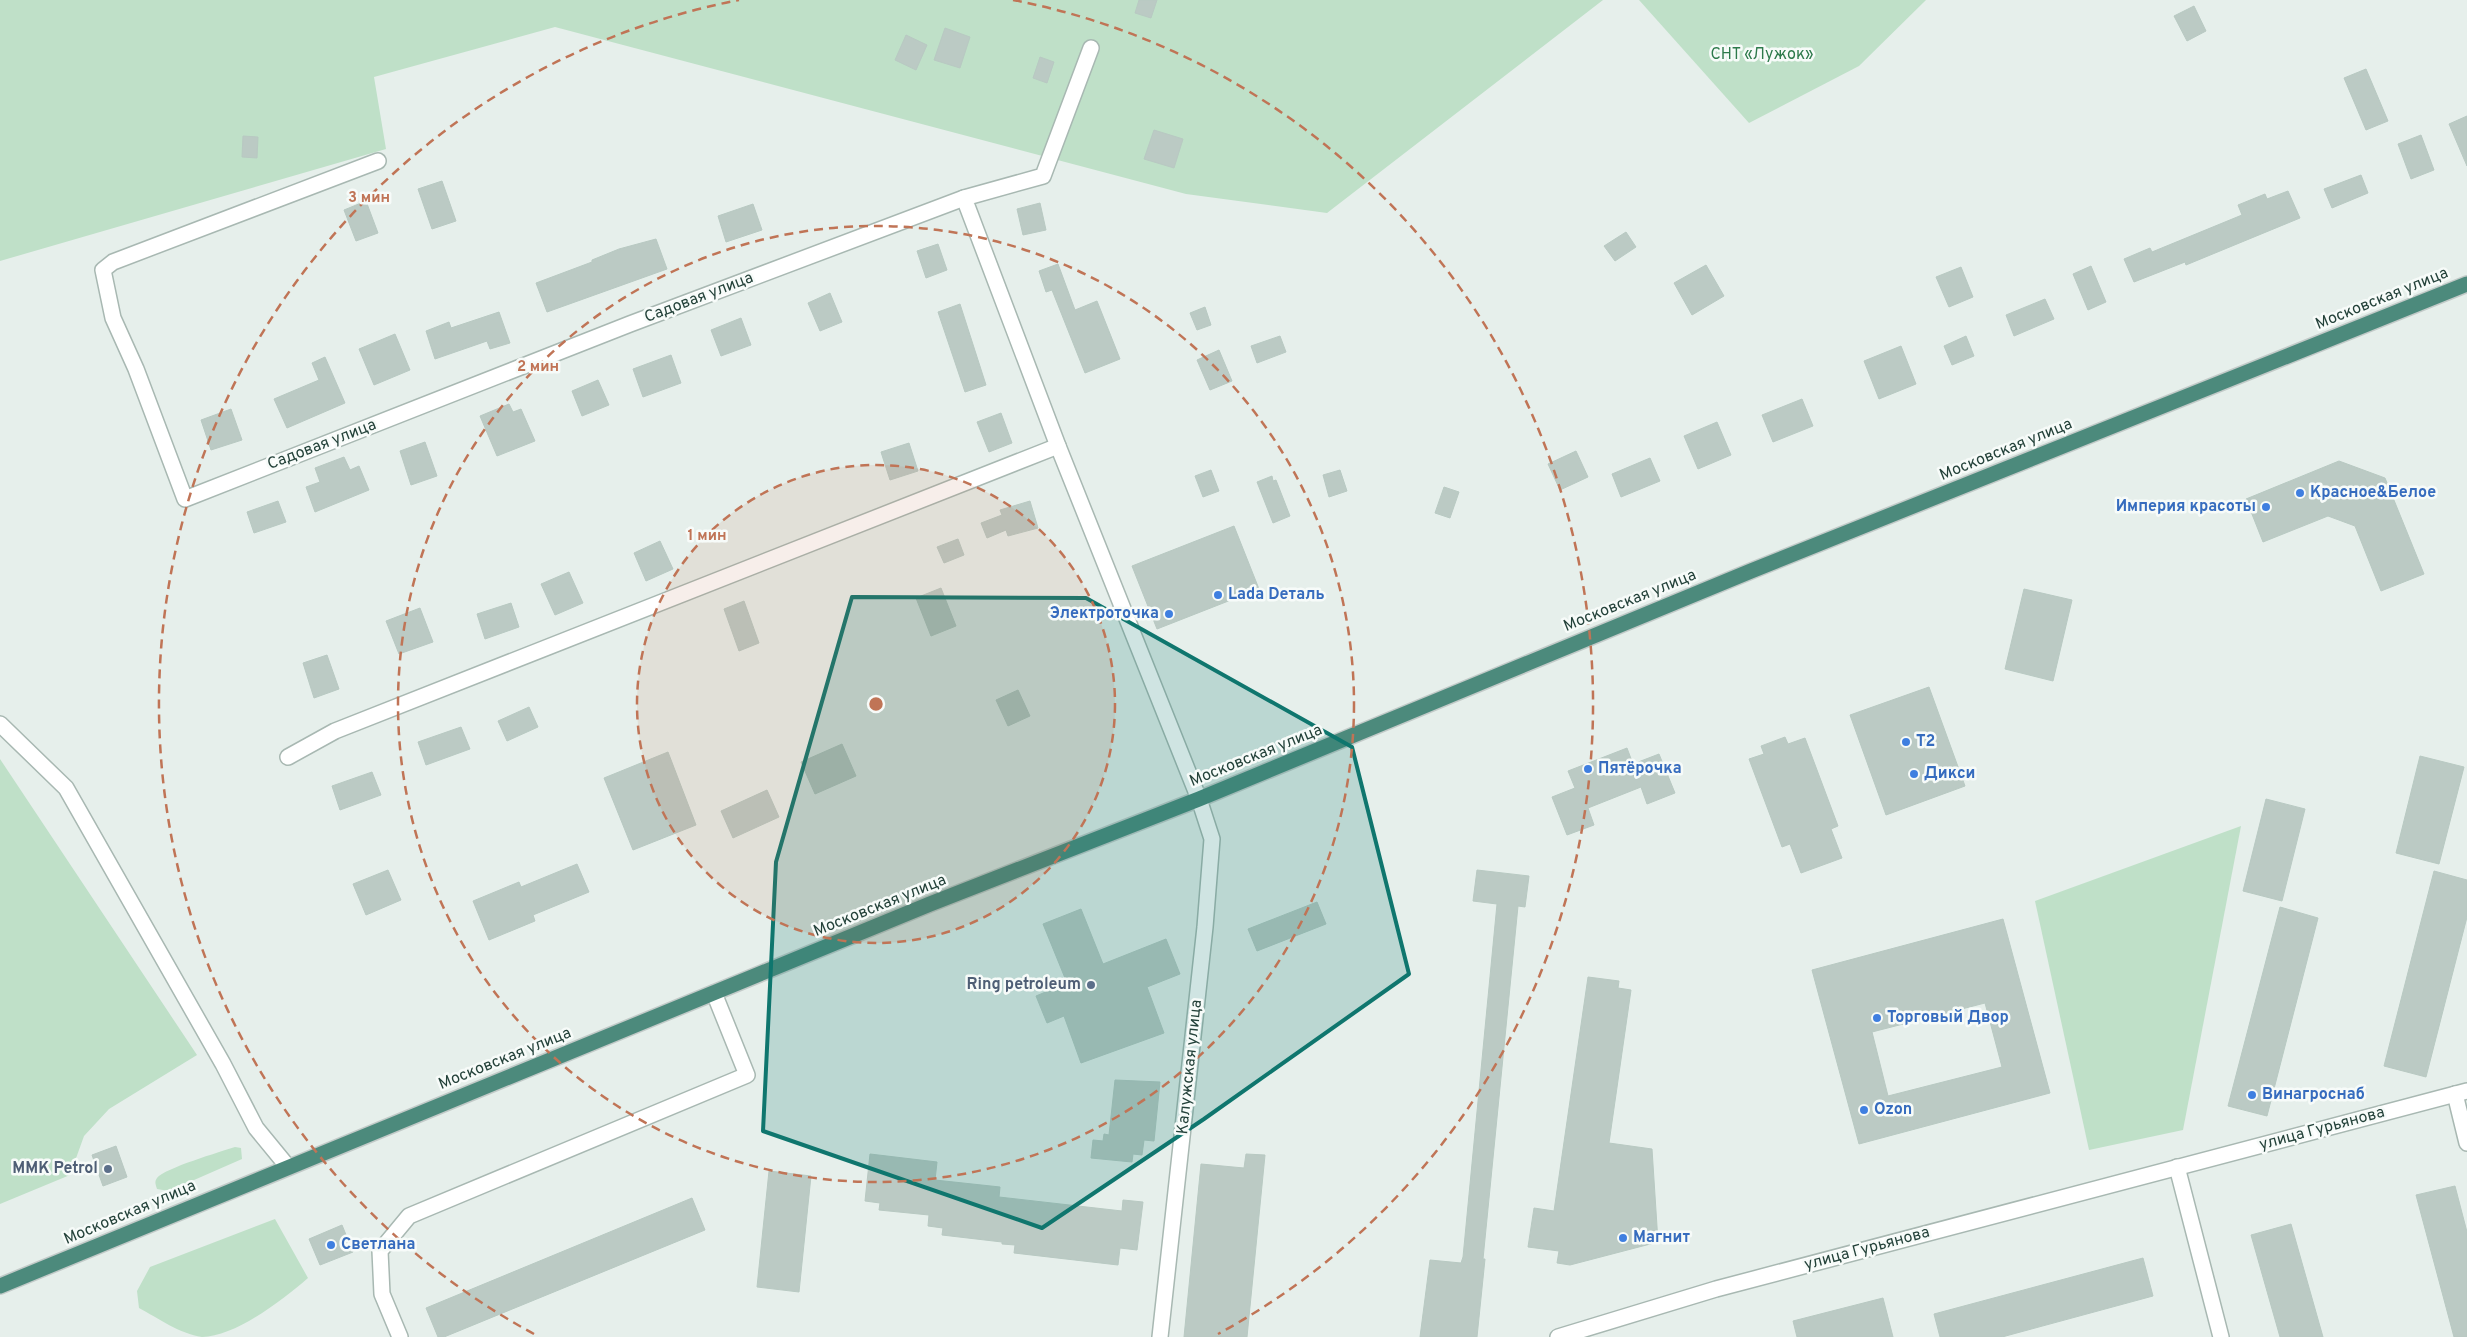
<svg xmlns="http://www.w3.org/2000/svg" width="2467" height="1337" viewBox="0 0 2467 1337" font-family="Overpass,sans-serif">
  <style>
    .green { fill: #bfe0c8 }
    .building { fill: #bbcac4; stroke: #b8c9c2; fill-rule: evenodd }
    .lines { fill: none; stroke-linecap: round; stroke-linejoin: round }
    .minor-casing { stroke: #a8b8b2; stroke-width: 18 }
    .trunk-casing { stroke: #c2cac8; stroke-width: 18 }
    .minor { stroke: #fff; stroke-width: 15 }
    .trunk { stroke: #4c8a7c; stroke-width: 15 }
    .marked { fill: #0f766e; fill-opacity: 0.2; stroke: #0f766e; stroke-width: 4; stroke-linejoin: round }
    .ring { fill: none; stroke: #c07456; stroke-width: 2.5; stroke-dasharray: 9 6 }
    .shop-dot { fill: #3f7fe0; stroke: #f7fbf9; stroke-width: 2 }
    .service-dot { fill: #5c6f8a; stroke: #f7fbf9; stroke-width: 2 }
    .labels { text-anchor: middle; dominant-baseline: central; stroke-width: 5; stroke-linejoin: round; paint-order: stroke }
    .park-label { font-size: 16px; fill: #2d7a4b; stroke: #f7fbf9 }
    .street-label { font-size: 16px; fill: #24423a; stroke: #f7fbf9 }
    .shop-label { font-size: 16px; font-weight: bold; fill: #366cbe; stroke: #f7fbf9; text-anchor: start }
    .service-label { font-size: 16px; font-weight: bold; fill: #4e5e75; stroke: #f7fbf9; text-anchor: end }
    .centre { fill: #c07456; stroke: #f7fbf9; stroke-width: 2.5 }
    .ring-label { font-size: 15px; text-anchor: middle; font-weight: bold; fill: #c07456; stroke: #f7fbf9; stroke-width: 5; stroke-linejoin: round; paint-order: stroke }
  </style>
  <rect width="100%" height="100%" fill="#e6efeb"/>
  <!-- green -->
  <g class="green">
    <polygon points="0,0 1603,0 1327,213 1186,194 555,27 374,77 386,149 0,261"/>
    <polygon points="1639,0 1926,0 1859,66 1749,123"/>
    <polygon points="0,759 197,1055 109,1109 84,1136 70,1175 0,1204"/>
    <polygon points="2241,826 2183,1130 2089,1150 2035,901"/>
    <path d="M235 1147 241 1148 242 1159 169 1191 157 1189C156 1185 154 1182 157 1178 165 1168 220 1152 235 1147Z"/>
    <path d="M275 1219 308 1278C284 1299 235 1337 202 1337 180 1334 158 1318 139 1308L137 1291 150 1267Z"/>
  </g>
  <!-- building -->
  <g class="building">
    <polygon points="1139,0 1157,0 1151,18 1135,13"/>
    <polygon points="2194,6 2206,31 2187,41 2174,16"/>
    <polygon points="945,28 970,37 960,68 934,60"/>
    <polygon points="906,35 927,45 916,70 895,60"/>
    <polygon points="1040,57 1054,62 1047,83 1033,78"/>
    <polygon points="2366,69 2388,121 2366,130 2344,78"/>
    <polygon points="2467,116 2467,166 2449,124"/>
    <polygon points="1154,130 1183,139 1174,168 1144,159"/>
    <polygon points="2421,135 2434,170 2411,179 2398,144"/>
    <polygon points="243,136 258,137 257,158 242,157"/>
    <polygon points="2361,175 2368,193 2332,208 2324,189"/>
    <polygon points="442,181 456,221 432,229 418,189"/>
    <polygon points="2288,191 2300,218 2186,265 2185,262 2134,282 2124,259 2150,248 2152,252 2242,215 2238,205 2265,194 2267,199"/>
    <polygon points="366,201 378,233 356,241 344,210"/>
    <polygon points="1040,203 1046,230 1023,235 1017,209"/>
    <polygon points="753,204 762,230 726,242 718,216"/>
    <polygon points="1626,232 1636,247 1615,261 1604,246"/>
    <polygon points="656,239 667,269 547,312 536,283 592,262 592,260 619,249"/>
    <polygon points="938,244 947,270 926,278 917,251"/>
    <polygon points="1058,264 1075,310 1097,301 1120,359 1085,373 1052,290 1046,292 1039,271"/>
    <polygon points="1706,265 1724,296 1692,315 1674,283"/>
    <polygon points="2091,266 2106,302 2088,310 2073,274"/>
    <polygon points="1961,267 1973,297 1949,307 1936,277"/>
    <polygon points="830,293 842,322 820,331 808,303"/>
    <polygon points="2045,299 2054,319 2014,336 2006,315"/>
    <polygon points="960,304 986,385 965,392 938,312"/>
    <polygon points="1205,307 1211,325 1197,330 1190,313"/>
    <polygon points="499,312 510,343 490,349 487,341 435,359 426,331 449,322 451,328"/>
    <polygon points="741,318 751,345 721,356 711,330"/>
    <polygon points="395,334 410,370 374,385 359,349"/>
    <polygon points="1280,336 1286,352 1257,363 1251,346"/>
    <polygon points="1966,336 1974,356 1952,365 1944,346"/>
    <polygon points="1901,346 1916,384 1879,399 1864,361"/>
    <polygon points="1219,350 1232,381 1210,390 1197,360"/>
    <polygon points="671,355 681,383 643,397 633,369"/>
    <polygon points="325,357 345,403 287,428 274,399 319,380 312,363"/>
    <polygon points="598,380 609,405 582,416 572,391"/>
    <polygon points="1802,399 1813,426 1773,442 1762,415"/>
    <polygon points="509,404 513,412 521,409 535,441 497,456 480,416"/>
    <polygon points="231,409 242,440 211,450 201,420"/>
    <polygon points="1001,413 1012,443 989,452 977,422"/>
    <polygon points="1717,422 1731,455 1698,469 1684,436"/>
    <polygon points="425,442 437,476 411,485 400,451"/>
    <polygon points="909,443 918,471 890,480 881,452"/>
    <polygon points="1576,451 1588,477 1560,490 1548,464"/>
    <polygon points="344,457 350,470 359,466 369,490 315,512 306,487 320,482 315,468"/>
    <polygon points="1650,458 1660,481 1621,497 1612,474"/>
    <polygon points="2339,461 2385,478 2424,574 2381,591 2355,526 2328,516 2263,542 2246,499"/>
    <polygon points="1211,470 1219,491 1203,497 1195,476"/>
    <polygon points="1340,470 1347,491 1329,497 1323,475"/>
    <polygon points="1272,476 1273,481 1276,480 1290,516 1273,523 1257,482"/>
    <polygon points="1444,487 1459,492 1450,518 1435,513"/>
    <polygon points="278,501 286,522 254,533 247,512"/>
    <polygon points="1030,501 1038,528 1008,536 1006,530 987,538 981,523 1002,515 1000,510"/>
    <polygon points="1234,526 1259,589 1157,629 1132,566"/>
    <polygon points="958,539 964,555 944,563 937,547"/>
    <polygon points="660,541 673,569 646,581 634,553"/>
    <polygon points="569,572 583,603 555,615 541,584"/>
    <polygon points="941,588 956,626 931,636 916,598"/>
    <polygon points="2024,589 2072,600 2053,681 2005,669"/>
    <polygon points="744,601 759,643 739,651 724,609"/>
    <polygon points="511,603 519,627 485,639 477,614"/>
    <polygon points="420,608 433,642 399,654 386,621"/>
    <polygon points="327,655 339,689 314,698 303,663"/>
    <polygon points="1929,687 1965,786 1886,815 1850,715"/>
    <polygon points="1018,690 1030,716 1008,726 996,700"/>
    <polygon points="529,707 538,727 507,741 498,721"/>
    <polygon points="461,727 470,749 426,765 418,742"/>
    <polygon points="1785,737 1788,744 1805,738 1838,826 1831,829 1842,858 1801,873 1790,844 1782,847 1749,759 1764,754 1761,746"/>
    <polygon points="842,744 856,776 815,794 801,762"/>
    <polygon points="1627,748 1633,764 1659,754 1675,793 1647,804 1641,787 1588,808 1594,825 1567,835 1552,797 1575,788 1568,771"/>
    <polygon points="668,752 696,825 633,850 604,778"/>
    <polygon points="2420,756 2464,767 2439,864 2396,853"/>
    <polygon points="372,772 381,795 340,810 332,786"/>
    <polygon points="767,790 779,817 733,838 721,811"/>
    <polygon points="2266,799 2305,809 2282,901 2243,891"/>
    <polygon points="577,864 589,892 533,915 535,921 489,940 473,901 519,882 521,887"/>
    <polygon points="388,870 401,900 366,915 353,884"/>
    <polygon points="1477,870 1529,876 1525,907 1518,906 1483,1259 1485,1259 1477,1337 1420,1337 1430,1260 1461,1263 1463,1257 1497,904 1473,901"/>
    <polygon points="2434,871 2467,880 2467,917 2426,1077 2384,1066"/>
    <polygon points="1317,902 1326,924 1257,951 1248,929"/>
    <polygon points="2280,907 2318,918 2267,1116 2228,1106"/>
    <polygon points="1081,909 1103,964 1166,939 1180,974 1147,987 1164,1033 1081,1063 1064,1016 1047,1023 1036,996 1067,983 1043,924"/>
    <path d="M2003 919 2050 1093 1859 1144 1812 970ZM1985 1003 2002 1067 1888 1096 1872 1032Z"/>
    <polygon points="1588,977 1619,981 1618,988 1631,990 1609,1143 1652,1149 1658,1242 1570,1265 1557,1263 1559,1251 1528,1247 1534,1208 1554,1211"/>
    <polygon points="1115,1080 1160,1082 1154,1141 1144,1140 1142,1155 1133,1154 1132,1162 1091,1158 1093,1140 1103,1141 1104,1134 1109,1135"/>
    <polygon points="116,1146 127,1177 103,1186 92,1155"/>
    <polygon points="870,1154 937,1162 935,1180 1000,1187 999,1197 1122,1211 1123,1200 1143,1202 1137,1250 1120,1248 1118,1265 1014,1253 1015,1245 1002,1244 1002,1242 942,1235 943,1228 928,1226 929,1215 879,1210 880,1203 865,1201"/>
    <polygon points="1246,1154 1265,1155 1247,1337 1184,1337 1201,1164 1244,1168"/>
    <polygon points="769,1171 811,1176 799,1292 757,1287"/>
    <polygon points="2455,1186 2467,1232 2467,1337 2454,1337 2416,1195"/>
    <polygon points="692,1198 705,1230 444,1337 438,1337 426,1308"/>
    <polygon points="2291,1224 2323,1337 2280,1337 2251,1235"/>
    <polygon points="342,1225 353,1252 320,1265 309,1239"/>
    <polygon points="2143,1258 2153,1296 2002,1337 1940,1337 1934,1314"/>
    <polygon points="1883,1298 1893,1337 1797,1337 1793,1321"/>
  </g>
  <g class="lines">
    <defs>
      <g id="minor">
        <polyline points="1091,48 1043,176 964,198 1058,446 1199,799 1212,839 1205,927 1160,1337"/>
        <polyline points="378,161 113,262 103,270 113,318 136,369 185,499 630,324 964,198"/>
        <polyline points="0,724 66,788 223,1064 256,1128 288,1167"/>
        <polyline points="288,757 335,731 1058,446"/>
        <polyline points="2455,1094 2467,1143"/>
        <polyline points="2177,1167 2221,1337"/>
        <polyline points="400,1337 382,1294 380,1251 409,1216 747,1075 714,993"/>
        <polyline points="1558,1337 1716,1289 2467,1091"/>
      </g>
      <polyline id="trunk" points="0,1286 930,904 1199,799 1751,571 2467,284"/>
    </defs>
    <!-- minor casing -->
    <use href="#minor" class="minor-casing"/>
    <!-- trunk casing -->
    <use href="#trunk" class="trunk-casing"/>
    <!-- minor -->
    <use href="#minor" class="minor"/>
    <!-- trunk -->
    <use href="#trunk" class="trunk"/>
  </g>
  <!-- marked area -->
  <path class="marked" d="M852 597 1086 598 1352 747 1409 974 1204 1119 1042 1228 763 1131 776 862Z"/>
  <!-- distance rings -->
  <circle cx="876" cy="704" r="239" fill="#c07456" fill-opacity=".12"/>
  <g class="ring">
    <circle cx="876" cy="704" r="239"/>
    <circle cx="876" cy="704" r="478"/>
    <path d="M534 1334A717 717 0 0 1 739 0M1013 0A717 717 0 0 1 1218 1334"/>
  </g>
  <!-- markers -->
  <g class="shop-dot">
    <circle cx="2300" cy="493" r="5"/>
    <circle cx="2266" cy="507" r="5"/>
    <circle cx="1218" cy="595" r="5"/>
    <circle cx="1169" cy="614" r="5"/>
    <circle cx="1906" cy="742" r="5"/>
    <circle cx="1588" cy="769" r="5"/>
    <circle cx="1914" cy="774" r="5"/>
    <circle cx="1877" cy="1018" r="5"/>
    <circle cx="2252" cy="1095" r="5"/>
    <circle cx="1864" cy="1110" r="5"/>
    <circle cx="1623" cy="1238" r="5"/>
    <circle cx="331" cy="1245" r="5"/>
  </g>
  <g class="service-dot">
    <circle cx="1091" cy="985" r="5"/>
    <circle cx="108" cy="1169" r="5"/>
  </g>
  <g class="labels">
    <!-- park labels -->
    <g class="park-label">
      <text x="1762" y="55">СНТ «Лужок»</text>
    </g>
    <!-- street labels -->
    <g class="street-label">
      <text transform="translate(699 298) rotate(-21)">Садовая улица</text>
      <text transform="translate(2382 299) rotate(-22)">Московская улица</text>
      <text transform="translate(322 445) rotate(-21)">Садовая улица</text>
      <text transform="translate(2006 450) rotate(-22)">Московская улица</text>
      <text transform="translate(1630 601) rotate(-22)">Московская улица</text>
      <text transform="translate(1256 756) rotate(-22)">Московская улица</text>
      <text transform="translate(880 906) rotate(-22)">Московская улица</text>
      <text transform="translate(505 1059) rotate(-22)">Московская улица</text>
      <text transform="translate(1190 1067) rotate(-84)">Калужская улица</text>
      <text transform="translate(2322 1129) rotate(-15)">улица Гурьянова</text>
      <text transform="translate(130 1213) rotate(-23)">Московская улица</text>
      <text transform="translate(1867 1249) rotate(-15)">улица Гурьянова</text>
    </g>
    <!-- shop labels -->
    <g class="shop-label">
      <text x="2310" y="493">Красное&amp;Белое</text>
      <text x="2256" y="507" text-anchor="end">Империя красоты</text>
      <text x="1228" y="595">Lada Dеталь</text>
      <text x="1159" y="614" text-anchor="end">Электроточка</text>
      <text x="1916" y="742">T2</text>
      <text x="1598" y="769">Пятёрочка</text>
      <text x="1924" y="774">Дикси</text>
      <text x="1887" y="1018">Торговый Двор</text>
      <text x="2262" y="1095">Винагроснаб</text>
      <text x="1874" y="1110">Ozon</text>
      <text x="1633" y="1238">Магнит</text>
      <text x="341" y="1245">Светлана</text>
    </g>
    <!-- service labels -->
    <g class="service-label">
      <text x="1081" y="985">Ring petroleum</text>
      <text x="98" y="1169">MMK Petrol</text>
    </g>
  </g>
  <circle cx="876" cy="704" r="8" class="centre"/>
  <g class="ring-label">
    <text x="369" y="202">3 мин</text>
    <text x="538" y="371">2 мин</text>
    <text x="707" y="540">1 мин</text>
  </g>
</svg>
